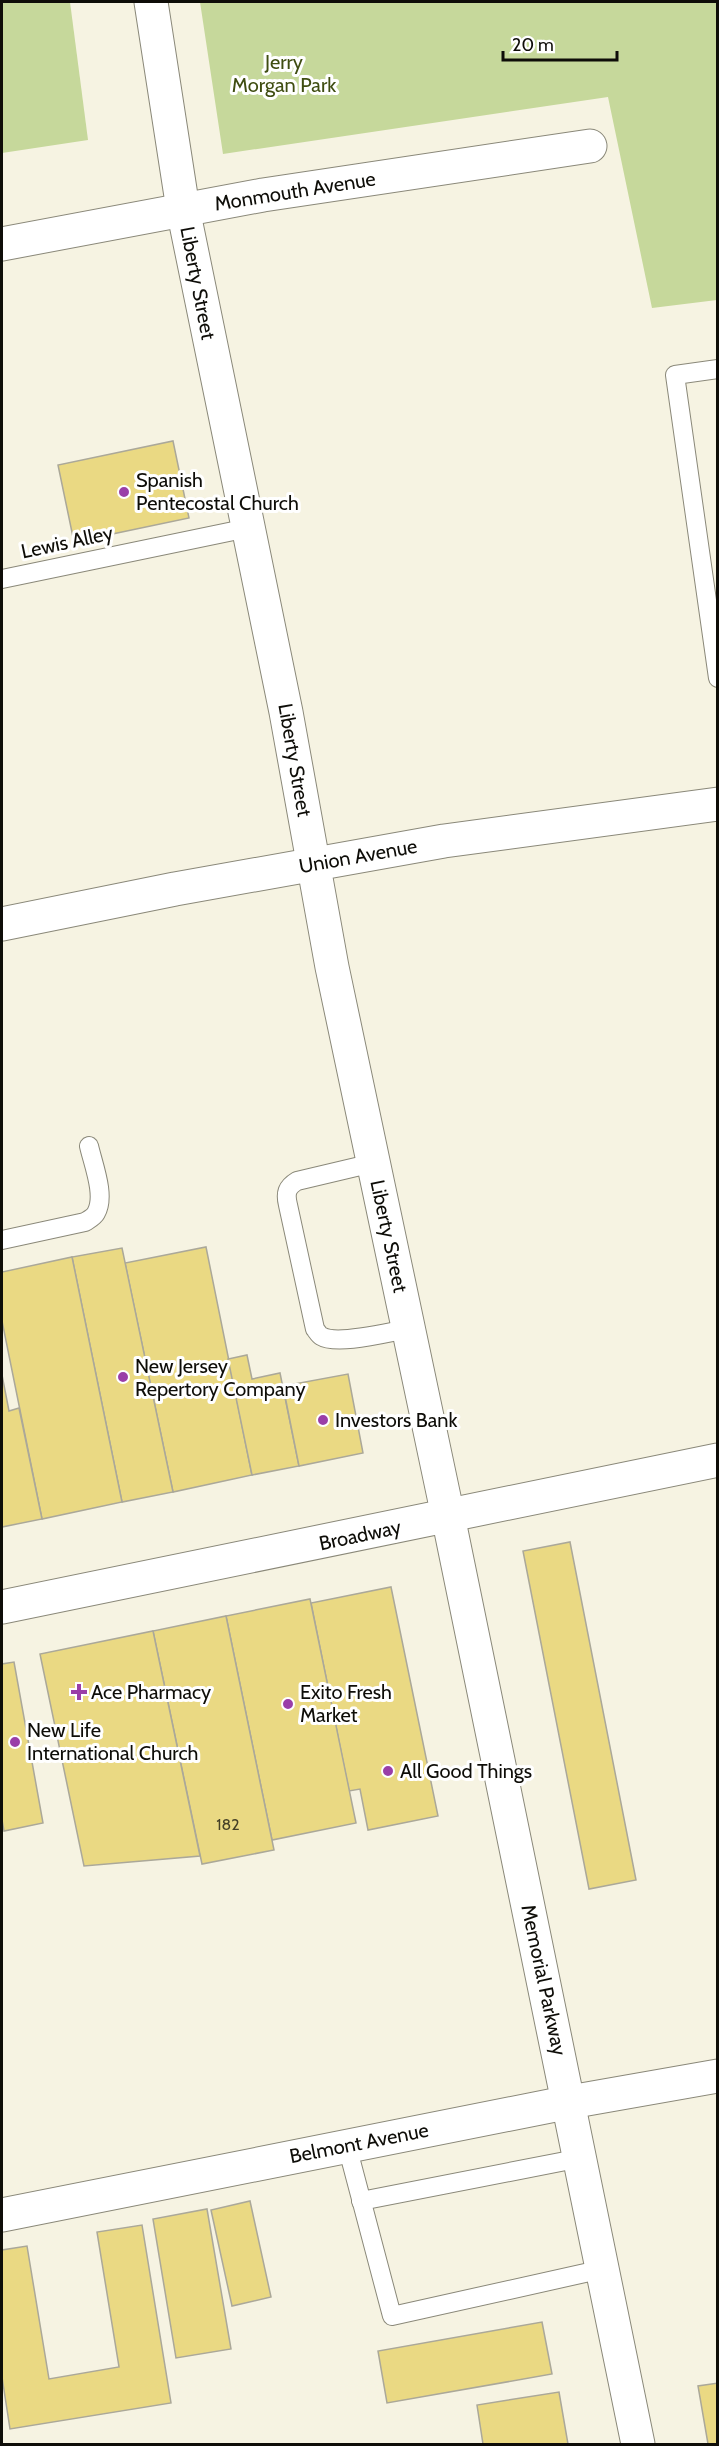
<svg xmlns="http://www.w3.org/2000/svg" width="719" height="2446" viewBox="0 0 719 2446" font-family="Cabin,sans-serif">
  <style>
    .green { fill: #c6d89b }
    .building { fill: #ead983; stroke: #aba899; stroke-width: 1.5 }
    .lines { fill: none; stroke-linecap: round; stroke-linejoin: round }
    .service-casing { stroke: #8a8879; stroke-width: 20 }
    .minor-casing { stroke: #8a8879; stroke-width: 35 }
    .tertiary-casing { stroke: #8a8879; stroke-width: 35 }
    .service { stroke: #fff; stroke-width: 18 }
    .minor { stroke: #fff; stroke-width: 33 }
    .tertiary { stroke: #fff; stroke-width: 33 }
    .poi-dot { fill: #9a3ea8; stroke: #fff; stroke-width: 2 }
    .labels { text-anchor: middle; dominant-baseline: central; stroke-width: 6; stroke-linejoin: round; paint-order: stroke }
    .number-label { font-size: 16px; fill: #454027 }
    .park-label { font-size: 20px; fill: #3f4d11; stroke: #fff }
    .street-label { font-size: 20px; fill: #0e0d08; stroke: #fff }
    .poi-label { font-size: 20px; fill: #0e0d08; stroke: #fff; text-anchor: start }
  </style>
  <rect width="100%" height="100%" fill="#f6f3e2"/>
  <!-- green -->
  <g class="green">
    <polygon points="2,2 70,2 88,140 2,153"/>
    <polygon points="200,2 717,2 717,300 652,308 608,97 223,154"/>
  </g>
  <!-- building -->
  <g class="building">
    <polygon points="173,441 189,518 74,542 58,465"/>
    <polygon points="206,1247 252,1475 173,1492 125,1263"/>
    <polygon points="122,1248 173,1492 122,1502 72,1257"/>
    <polygon points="72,1257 122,1502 42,1519 2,1321 2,1272"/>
    <polygon points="247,1355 252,1379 280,1373 299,1466 252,1475 228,1359"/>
    <polygon points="348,1374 363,1453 299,1466 283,1386"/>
    <polygon points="2,1375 9,1411 19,1408 42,1519 2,1527"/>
    <polygon points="570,1542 636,1880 589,1889 523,1551"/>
    <polygon points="391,1587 438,1816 368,1830 360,1789 349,1791 311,1603"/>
    <polygon points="310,1599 356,1823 272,1840 226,1616"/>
    <polygon points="226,1616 274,1850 202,1864 153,1631"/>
    <polygon points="153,1631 200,1856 84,1866 40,1654"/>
    <polygon points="14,1662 43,1823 4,1831 2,1820 2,1664"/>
    <polygon points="250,2201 271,2297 232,2306 211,2210"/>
    <polygon points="207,2209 231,2349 176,2358 153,2219"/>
    <polygon points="142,2225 171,2403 10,2429 2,2377 2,2250 27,2246 49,2379 119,2367 97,2232"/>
    <polygon points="542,2322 552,2374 387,2403 378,2351"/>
    <polygon points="718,2383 718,2444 708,2444 698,2386"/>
    <polygon points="559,2392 568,2444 483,2444 477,2405"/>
  </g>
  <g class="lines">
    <defs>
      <g id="service">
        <polyline points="718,369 675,375 718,678"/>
        <polyline points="2,579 248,528"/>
        <path d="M373 1163 297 1181C287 1187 285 1193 288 1205L315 1329C316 1330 319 1335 321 1336 337 1346 389 1332 408 1329"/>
        <path d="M2 1240 85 1222C88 1220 94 1217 96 1213 106 1196 93 1164 89 1146"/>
        <polyline points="347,2146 392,2316 603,2269"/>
        <polyline points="361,2201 581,2158"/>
      </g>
      <g id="minor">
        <polyline points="2,244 263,195 590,146"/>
        <polyline points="2,924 175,889 444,841 718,804"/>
        <polyline points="448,1516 638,2444"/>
        <polyline points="2,2215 570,2102 718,2076"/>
      </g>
      <g id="tertiary">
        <polyline points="151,2 183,209 286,712 332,967 448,1516"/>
        <polyline points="2,1607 718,1460"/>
      </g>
    </defs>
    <!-- service casing -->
    <use href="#service" class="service-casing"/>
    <!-- minor casing -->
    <use href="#minor" class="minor-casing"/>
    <!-- tertiary casing -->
    <use href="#tertiary" class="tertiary-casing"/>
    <!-- service -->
    <use href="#service" class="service"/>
    <!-- minor -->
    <use href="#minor" class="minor"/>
    <!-- tertiary -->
    <use href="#tertiary" class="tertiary"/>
  </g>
  <!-- markers -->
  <g class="poi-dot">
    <circle cx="124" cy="492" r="6"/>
    <circle cx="123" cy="1377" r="6"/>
    <circle cx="323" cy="1420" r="6"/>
    <path d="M76 1683h6v6h6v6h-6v6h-6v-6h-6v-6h6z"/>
    <circle cx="288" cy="1704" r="6"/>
    <circle cx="15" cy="1742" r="6"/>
    <circle cx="388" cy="1771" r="6"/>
  </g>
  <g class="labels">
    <!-- number labels -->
    <g class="number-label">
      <text x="228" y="1824">182</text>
    </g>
    <!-- park labels -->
    <g class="park-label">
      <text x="284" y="62">Jerry<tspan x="284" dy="23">Morgan Park</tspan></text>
    </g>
    <!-- street labels -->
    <g class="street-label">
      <text transform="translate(295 191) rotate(-9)">Monmouth Avenue</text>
      <text transform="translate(198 283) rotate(79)">Liberty Street</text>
      <text transform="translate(67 542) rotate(-12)">Lewis Alley</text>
      <text transform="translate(295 760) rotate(80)">Liberty Street</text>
      <text transform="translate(358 856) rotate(-10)">Union Avenue</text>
      <text transform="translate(389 1236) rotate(78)">Liberty Street</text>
      <text transform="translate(360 1535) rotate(-12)">Broadway</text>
      <text transform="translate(544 1980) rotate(78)">Memorial Parkway</text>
      <text transform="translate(359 2143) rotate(-11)">Belmont Avenue</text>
    </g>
    <!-- poi labels -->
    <g class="poi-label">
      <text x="136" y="480">Spanish<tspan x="136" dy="23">Pentecostal Church</tspan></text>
      <text x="135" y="1366">New Jersey<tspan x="135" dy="23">Repertory Company</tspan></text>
      <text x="335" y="1420">Investors Bank</text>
      <text x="91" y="1692">Ace Pharmacy</text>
      <text x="300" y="1692">Exito Fresh<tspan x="300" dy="23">Market</tspan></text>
      <text x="27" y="1730">New Life<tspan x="27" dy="23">International Church</tspan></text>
      <text x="400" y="1771">All Good Things</text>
    </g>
  </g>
  <!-- border -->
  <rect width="719" height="2446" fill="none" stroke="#0e0d08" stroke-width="6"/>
  <!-- scale -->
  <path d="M503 51v9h114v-9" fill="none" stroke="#0e0d08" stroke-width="3"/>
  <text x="512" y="51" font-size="18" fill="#0e0d08" stroke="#ffffff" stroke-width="4.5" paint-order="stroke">20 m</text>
</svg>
